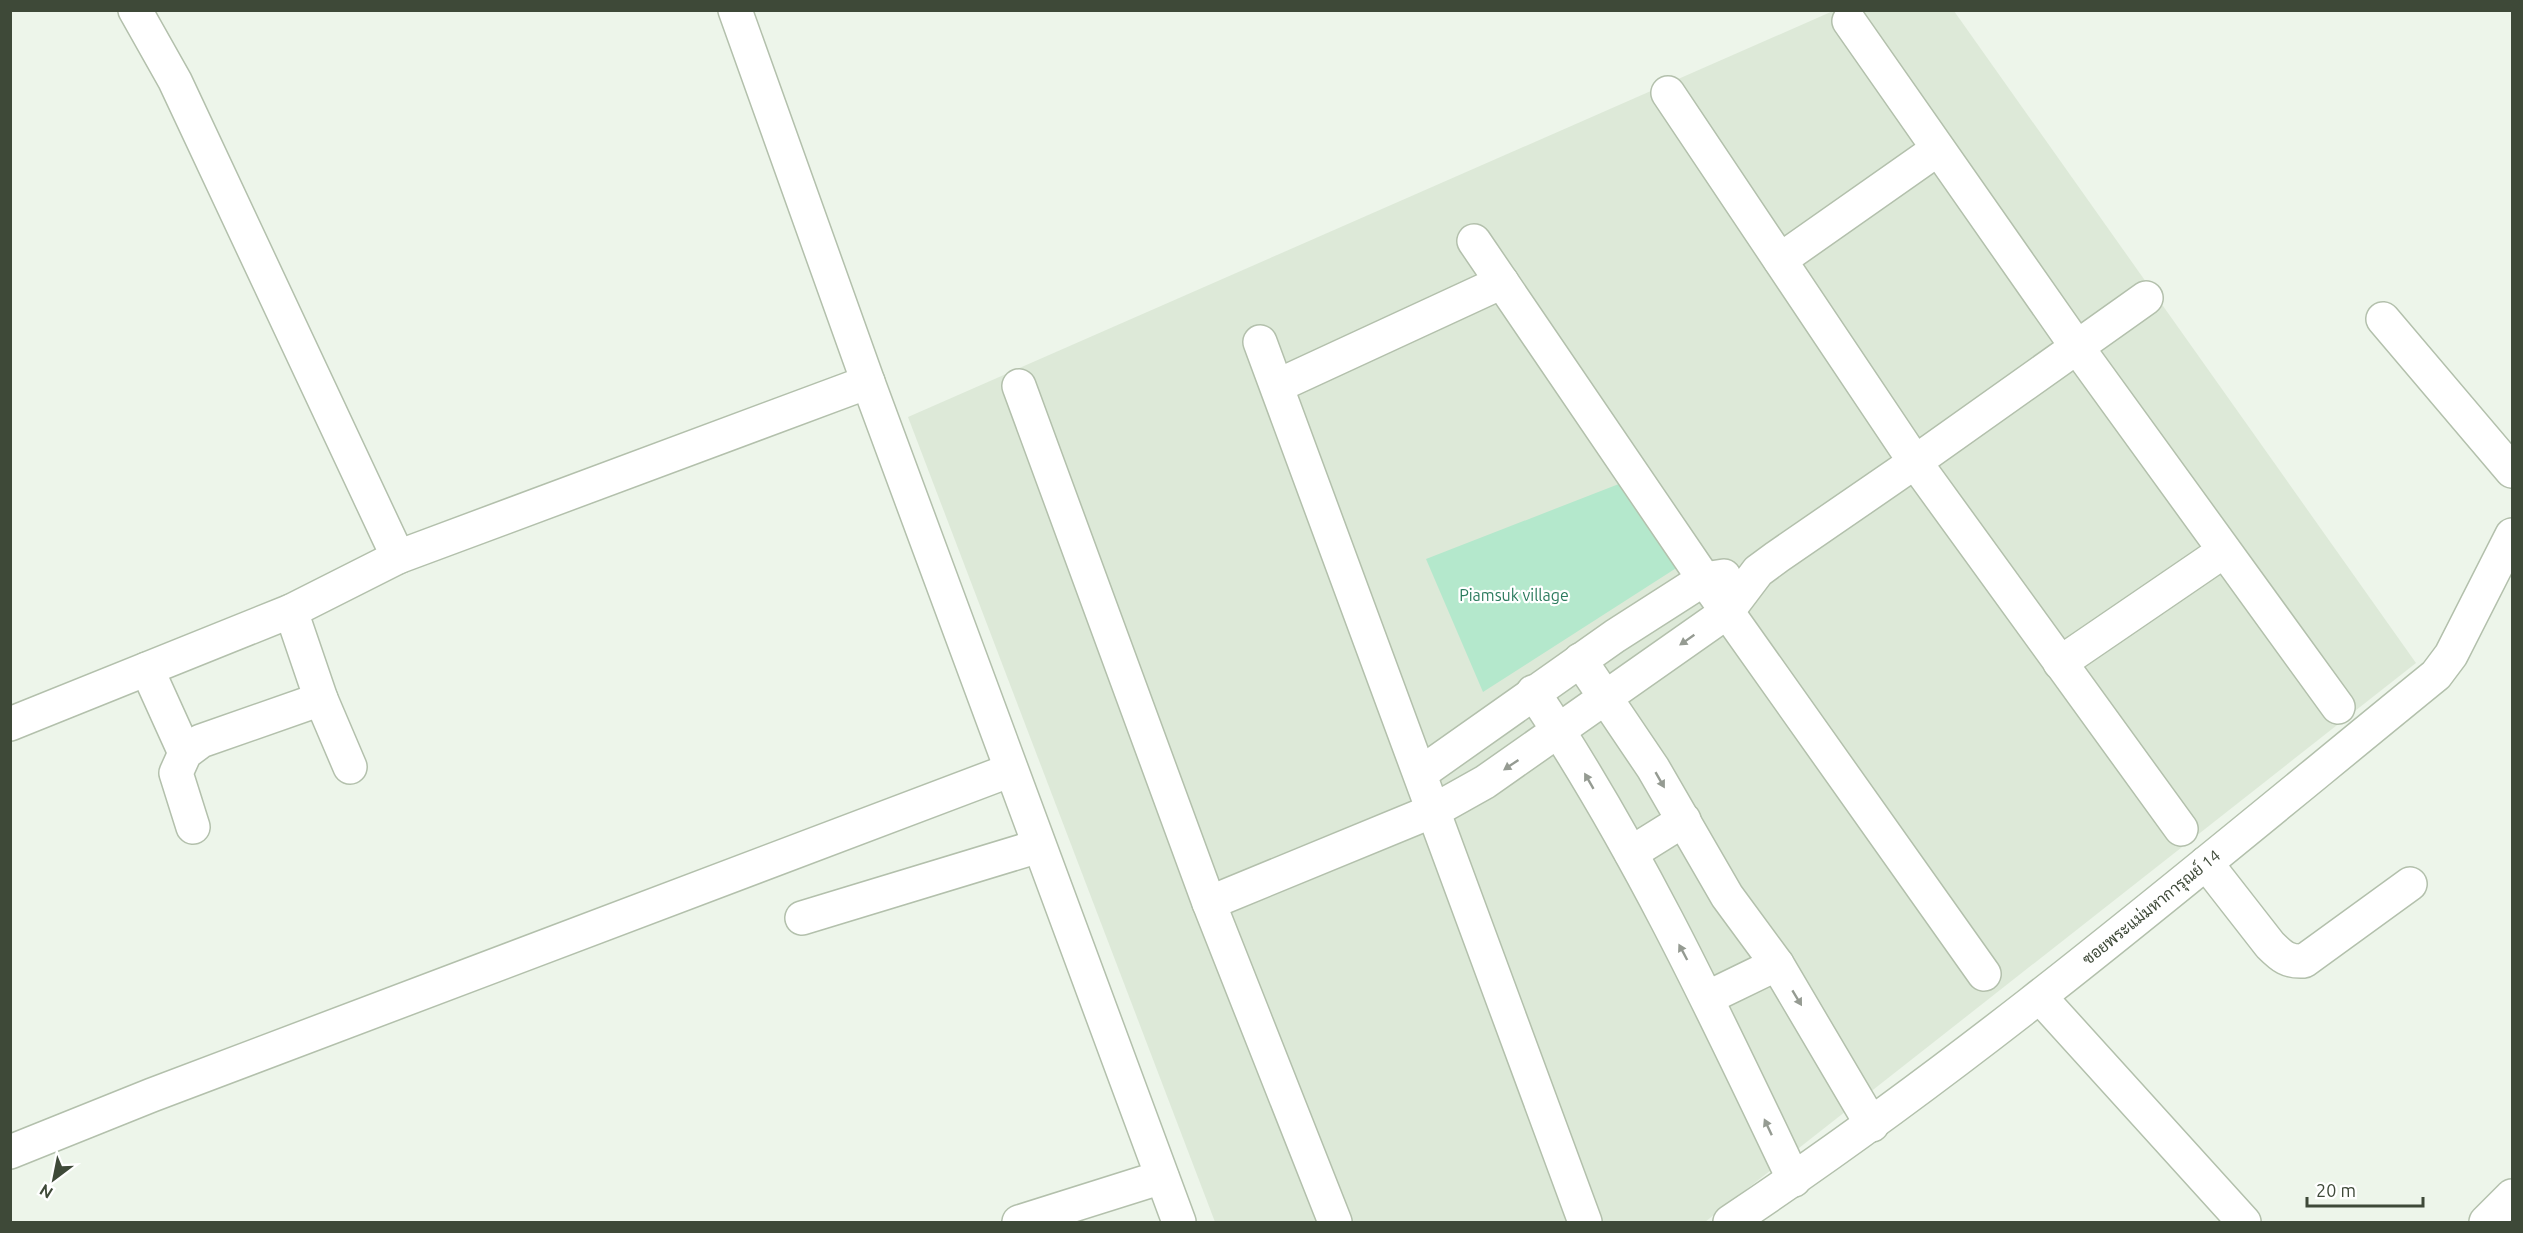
<svg xmlns="http://www.w3.org/2000/svg" width="2523" height="1233" viewBox="0 0 2523 1233" font-family="Ubuntu,Sarabun,sans-serif">
  <style>
    .residential { fill: #dde9d8 }
    .green { fill: #b4e8cc }
    .lines { fill: none; stroke-linecap: round; stroke-linejoin: round }
    .minor-casing { stroke: #b3c0ac; stroke-width: 36 }
    .minor { stroke: #fff; stroke-width: 33 }
    .oneway { fill: #959b92 }
    .labels { text-anchor: middle; dominant-baseline: central; stroke-width: 4.5; stroke-linejoin: round; paint-order: stroke }
    .park-label { font-size: 16px; fill: #2b7b5d; stroke: #fff }
    .street-label { font-size: 16px; fill: #3e4938; stroke: #fff }
  </style>
  <rect width="100%" height="100%" fill="#edf5ea"/>
  <!-- residential -->
  <polygon class="residential" points="1833,11 1954,11 2416,663 1705,1222 1215,1222 908,417"/>
  <!-- green -->
  <polygon class="green" points="1624,482 1681,565 1483,692 1426,559"/>
  <g class="lines">
    <defs>
      <g id="minor">
        <polyline points="135,10 175,81 398,557"/>
        <polyline points="735,10 868,382 1179,1222"/>
        <polyline points="1849,21 2077,347 2338,707"/>
        <polyline points="1668,93 1915,462 2181,829"/>
        <polyline points="1474,241 1704,579 1984,974"/>
        <polyline points="1780,260 1938,149"/>
        <polyline points="2383,319 2512,471"/>
        <polyline points="1260,342 1585,1222"/>
        <polyline points="1019,386 1209,903 1335,1222"/>
        <polyline points="1277,386 1502,282"/>
        <polyline points="1580,660 1653,768 1727,896 1777,964 1872,1125"/>
        <polyline points="2060,663 2224,551"/>
        <polyline points="147,669 185,753"/>
        <path d="M1533 692C1636 845 1715 1014 1794 1180"/>
        <polyline points="321,699 350,767"/>
        <polyline points="10,724 291,611 398,557 868,382"/>
        <polyline points="1421,773 1615,636 1704,579 1724,576"/>
        <polyline points="193,827 176,773 185,753 201,741 321,699 291,611"/>
        <polyline points="1631,853 1684,820"/>
        <path d="M2206 863 2270 945C2282 957 2288 962 2304 961L2410 884"/>
        <polyline points="1209,903 1435,810 1485,782 1727,612 1758,571 1777,557 1915,462 2146,298"/>
        <polyline points="802,918 1039,846"/>
        <polyline points="2040,997 2244,1222"/>
        <polyline points="1707,998 1777,964"/>
        <polyline points="10,1152 152,1095 1011,770"/>
        <polyline points="1019,1222 1162,1177"/>
        <path d="M1730 1222C1978 1057 2205 863 2436 675L2451 655 2512 535"/>
        <polyline points="2486,1222 2512,1196"/>
      </g>
    </defs>
    <!-- minor casing -->
    <use href="#minor" class="minor-casing"/>
    <!-- minor -->
    <use href="#minor" class="minor"/>
  </g>
  <!-- one-way arrows -->
  <defs><path id="oneway-solid" d="M-6-.8H1V-3.2L6.5 0L1 3.2V.8H-6Z" transform="scale(1.5)"/></defs>
  <g class="oneway">
    <use href="#oneway-solid" transform="translate(1687 640) rotate(145)"/>
    <use href="#oneway-solid" transform="translate(1511 765) rotate(146)"/>
    <use href="#oneway-solid" transform="translate(1660 780) rotate(60)"/>
    <use href="#oneway-solid" transform="translate(1589 781) rotate(-120)"/>
    <use href="#oneway-solid" transform="translate(1683 952) rotate(-118)"/>
    <use href="#oneway-solid" transform="translate(1797 998) rotate(59)"/>
    <use href="#oneway-solid" transform="translate(1768 1127) rotate(-115)"/>
  </g>
  <g class="labels">
    <!-- park labels -->
    <g class="park-label">
      <text x="1514" y="595">Piamsuk village</text>
    </g>
    <!-- street labels -->
    <g class="street-label">
      <text transform="translate(2151 907) rotate(-39)">ซอยพระแม่มหาการุณย์ 14</text>
    </g>
  </g>
  <!-- border -->
  <rect width="2523" height="1233" fill="none" stroke="#3e4938" stroke-width="24"/>
  <!-- north arrow -->
  <g transform="translate(54 1179) rotate(212)" stroke="#ffffff" stroke-width="4.5" paint-order="stroke">
  <path d="M0-4.5L10 22L0 15L-10 22Z" fill="#3e4938"/>
  <text y="-9" font-size="16" font-weight="bold" text-anchor="middle" fill="#3e4938">N</text>
  </g>
  <!-- scale -->
  <path d="M2307 1197v9h116v-9" fill="none" stroke="#3e4938" stroke-width="3"/>
  <text x="2316" y="1197" font-size="18" fill="#3e4938" stroke="#ffffff" stroke-width="4.5" paint-order="stroke">20 m</text>
</svg>
